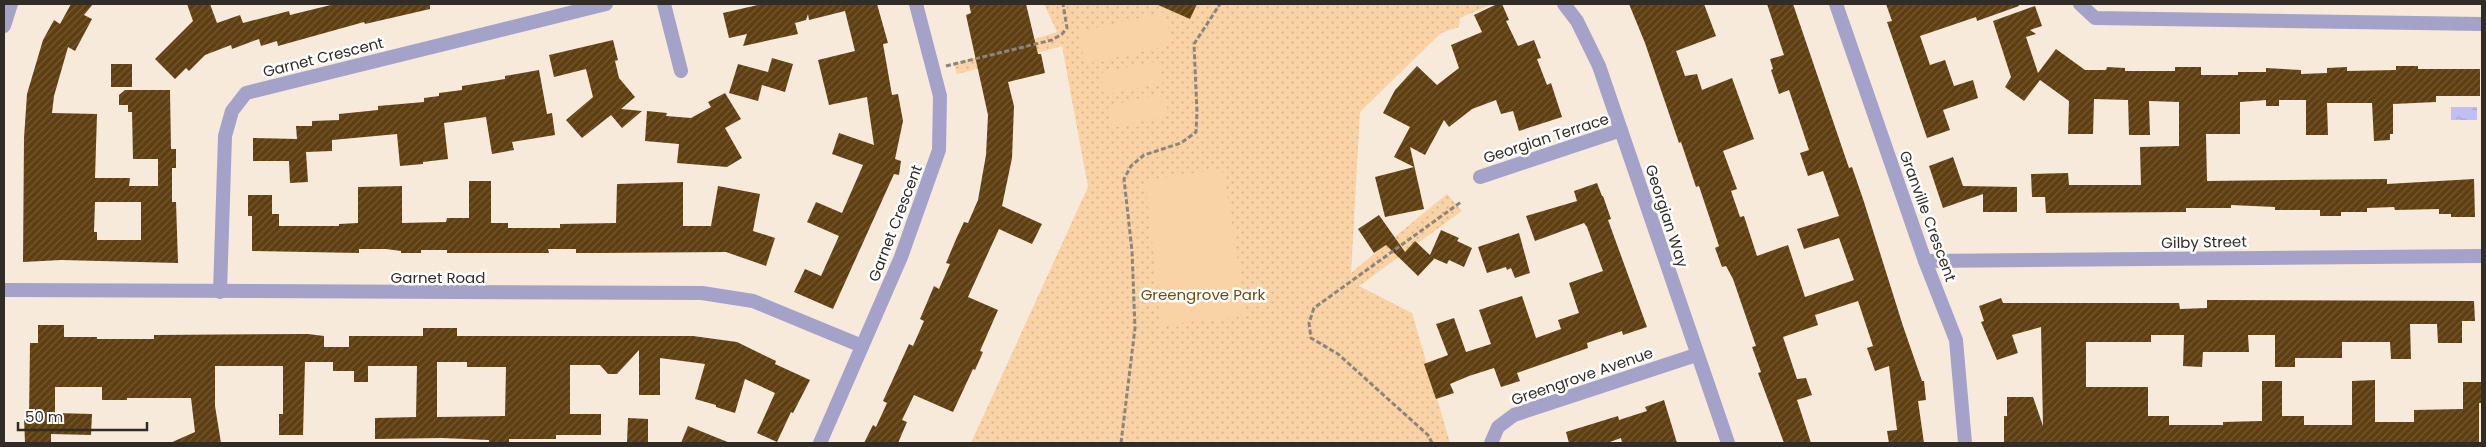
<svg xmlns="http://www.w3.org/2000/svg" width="2486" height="447" viewBox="0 0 2486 447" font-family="Poppins,sans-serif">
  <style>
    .park { fill: url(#park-dots) }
    .pitch { fill: #f9d2a5 }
    .water { fill: url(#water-ripples) }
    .building { fill: url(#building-hatch); fill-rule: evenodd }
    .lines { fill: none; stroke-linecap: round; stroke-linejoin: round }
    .path { stroke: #8d857b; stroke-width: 3; stroke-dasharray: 5 2.5; stroke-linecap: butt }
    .minor { stroke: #a4a2c9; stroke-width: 14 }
    .tertiary { stroke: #a4a2c9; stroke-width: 14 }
    .labels { text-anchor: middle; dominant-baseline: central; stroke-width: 5; stroke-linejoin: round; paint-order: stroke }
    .street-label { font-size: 15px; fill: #312c26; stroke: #fff }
    .park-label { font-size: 15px; fill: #744a08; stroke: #fff }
  </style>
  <defs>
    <pattern id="park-dots" width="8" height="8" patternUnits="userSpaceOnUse" patternTransform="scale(1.25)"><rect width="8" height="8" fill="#f9d2a5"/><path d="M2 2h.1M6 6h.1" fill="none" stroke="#d6b48e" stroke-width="1.8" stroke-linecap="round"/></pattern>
    <pattern id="water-ripples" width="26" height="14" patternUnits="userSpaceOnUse" patternTransform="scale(1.25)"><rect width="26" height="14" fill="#c1bef3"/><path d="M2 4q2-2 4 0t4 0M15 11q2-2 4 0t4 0" fill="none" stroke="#a6a3d0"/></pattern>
    <pattern id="building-hatch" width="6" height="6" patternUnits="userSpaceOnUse" patternTransform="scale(1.25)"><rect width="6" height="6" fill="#5f3f11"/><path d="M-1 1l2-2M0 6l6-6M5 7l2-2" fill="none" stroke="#735934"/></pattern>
  </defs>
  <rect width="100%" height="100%" fill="#f7eadb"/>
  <!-- park -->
  <polygon class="park" points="1044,4 1492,4 1460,18 1459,27 1441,33 1360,112 1351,273 1447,194 1462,211 1359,286 1412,313 1450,443 971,443 1088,187 1062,46 957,74 954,64 1057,32"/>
  <!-- pitch -->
  <g class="pitch">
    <polygon points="1165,12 1172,45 1085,64 1078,32"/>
    <polygon points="1159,61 1163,83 1104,95 1100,73"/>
    <polygon points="1164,93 1169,116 1112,128 1108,106"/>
    <polygon points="1223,169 1247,316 1162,325 1145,180"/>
  </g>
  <!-- water -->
  <rect class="water" x="2451" y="107" width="26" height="13"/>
  <!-- building -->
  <g class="building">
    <path d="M71 4H93L84 15 92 19 75 51 68 47 54 96 52 113 97 114 95 178H130L129 186H158V159H133L132 112H128V105H119V95L125 90H170L171 149H176V168H172V202H176L178 263 61 260 23 262 24 138 27 94 43 40 54 20 60 24ZM95 202H141V240H97V232H94Z"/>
    <polygon points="187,4 210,4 217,23 240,15 243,23 289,11 290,15 335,4 430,4 430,9 365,24 364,22 278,46 277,41 261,46 259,39 232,49 231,45 205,55 189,71 186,68 175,79 155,59 193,21"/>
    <polygon points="762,4 877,4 888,43 883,44 892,95 898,94 903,121 895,159 901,161 899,175 894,174 833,309 794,292 805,269 821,276 839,236 807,222 816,202 842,213 863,165 832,154 839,133 874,145 867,97 829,105 818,60 855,51 845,11 809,20 808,14 806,20 795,23 798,34 743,46 747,34 729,38 723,13"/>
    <polygon points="969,4 1026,4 1038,54 1041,54 1045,73 1008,82 1014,106 1012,158 1002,206 1042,224 1032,244 999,229 968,297 998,310 980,351 983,352 975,370 973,369 953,412 914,395 902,420 907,422 898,443 864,443 873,425 876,427 887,403 883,401 909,344 913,346 924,321 920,319 934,286 939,289 950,264 946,263 957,237 964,222 968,223 978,200 986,155 988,115 966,15 971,13"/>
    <polygon points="1156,4 1197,4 1190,19"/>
    <polygon points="1497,4 1502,4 1509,20 1506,21 1518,46 1534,40 1541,58 1537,59 1547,85 1551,83 1562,117 1519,131 1513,111 1501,114 1496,100 1472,109 1449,127 1444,120 1425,155 1410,147 1424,209 1385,217 1375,177 1414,167 1394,157 1410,127 1383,113 1395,90 1417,66 1437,85 1459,68 1451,45 1482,32 1474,15"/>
    <polygon points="1629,4 1704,4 1716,36 1676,51 1685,76 1697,74 1702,90 1732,78 1754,139 1723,151 1737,189 1731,191 1740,217 1744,216 1757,256 1788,245 1805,297 1854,280 1839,238 1804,249 1797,229 1839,216 1823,171 1808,176 1800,153 1809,150 1789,90 1779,94 1771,70 1773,69 1770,59 1784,55 1767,4 1793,4 1849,168 1852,167 1864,202 1903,326 1922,381 1924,381 1926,400 1918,401 1924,443 1889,443 1887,431 1897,430 1889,366 1875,371 1867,348 1873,346 1858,301 1815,315 1818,325 1783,337 1797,379 1806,378 1812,395 1797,400 1811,443 1784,443 1758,373 1761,372 1752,347 1756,346 1733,279 1726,266 1722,267 1715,248 1719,246 1699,186 1696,187 1681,142 1679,143 1645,43"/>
    <polygon points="1886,4 2018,4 2019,6 1977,21 1976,17 1920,36 1930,65 1945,60 1954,86 1973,80 1978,98 1943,110 1950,130 1927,138 1887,22 1892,21"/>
    <polygon points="2035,6 2042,26 2030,30 2036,34 2026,37 2038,73 2056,49 2085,70 2106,70 2107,67 2125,68 2125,71 2175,71 2175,67 2201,67 2201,75 2238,75 2238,72 2266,72 2266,68 2301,70 2301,74 2327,73 2327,68 2347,67 2347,71 2396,70 2396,66 2418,66 2418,69 2480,69 2480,96 2436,96 2436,102 2393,104 2393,134 2390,134 2390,140 2374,141 2372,103 2327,103 2328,135 2306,135 2306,100 2279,100 2279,106 2266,106 2266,100 2240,102 2240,134 2206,134 2207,181 2387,179 2387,184 2474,179 2475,217 2451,217 2451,214 2439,214 2439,209 2395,210 2394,207 2367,208 2367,212 2341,212 2341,216 2320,216 2320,210 2275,210 2275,207 2231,205 2231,208 2186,208 2186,212 2046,213 2045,197 2032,197 2031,174 2068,173 2069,185 2141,185 2140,147 2179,146 2179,102 2149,101 2150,135 2129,135 2128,100 2094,99 2093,134 2068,134 2069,101 2040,80 2024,101 2005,87 2011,77 1993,21"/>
    <polygon points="613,40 618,60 615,61 619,78 635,97 621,109 642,111 622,128 611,115 582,138 566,120 593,97 586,69 554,77 549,55"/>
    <polygon points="772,58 793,64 785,92 762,85 758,101 729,93 738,64 768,72"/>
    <rect x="111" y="64" width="21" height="23"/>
    <polygon points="539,70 547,114 552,113 555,135 512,142 514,150 492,154 486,117 444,123 448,159 423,162 423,164 400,166 397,134 332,140 332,151 306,152 308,182 290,183 289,161 253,161 253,138 297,139 296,126 312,126 312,121 339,120 339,114 378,110 378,106 424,102 424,98 439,96 439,93 462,90 462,86 505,79 505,76"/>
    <polygon points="725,93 741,119 725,128 742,158 727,167 677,163 679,144 645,141 647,111 667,113 666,116 691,118 711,107 708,102"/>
    <polygon points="1953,157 1963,186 2017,187 2017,212 1983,212 1983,194 1943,208 1929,166"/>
    <polygon points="469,181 491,181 491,223 508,223 508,228 560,228 560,224 616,223 617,184 683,182 683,226 711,226 718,186 760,194 753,231 775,238 766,266 726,252 600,253 576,253 576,249 548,249 549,253 447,253 447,250 421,250 421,253 401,253 401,251 386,249 359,249 359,253 252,251 252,216 248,216 248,195 272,195 272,214 279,214 279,226 339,226 339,224 358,223 358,187 402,186 402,223 446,222 447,218 469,218"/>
    <polygon points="1597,183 1602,196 1603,196 1611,219 1608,220 1647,327 1623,335 1622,331 1587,343 1588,348 1517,373 1520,381 1501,387 1494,368 1469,376 1450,384 1454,393 1436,399 1424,364 1448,355 1436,324 1454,318 1466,352 1491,344 1479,310 1500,303 1522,296 1536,338 1561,329 1558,320 1579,313 1569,283 1603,271 1587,227 1584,223 1535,241 1526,216 1577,201 1574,191"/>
    <polygon points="1379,215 1405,252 1415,241 1430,255 1441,230 1459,238 1457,241 1472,248 1464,267 1449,260 1447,264 1433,258 1434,259 1418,276 1386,245 1374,253 1358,229"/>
    <polygon points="1519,233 1530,273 1515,278 1511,268 1507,270 1506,267 1487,273 1478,247"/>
    <polygon points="2001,298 2003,303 2179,303 2180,309 2207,308 2207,300 2474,301 2475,321 2462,321 2462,343 2438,343 2437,324 2410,324 2411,359 2391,359 2390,342 2342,342 2342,358 2295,358 2295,367 2275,367 2275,335 2248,335 2249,352 2203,352 2202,367 2183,366 2184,335 2151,335 2151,342 2086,342 2086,387 2148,387 2148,416 2169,416 2169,425 2223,425 2223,422 2262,421 2262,381 2282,381 2282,416 2304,416 2304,425 2352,425 2352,381 2375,380 2375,422 2414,422 2414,410 2463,409 2463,382 2482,382 2482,403 2479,403 2479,443 2004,443 2004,416 2007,416 2007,397 2033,397 2043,426 2041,327 2012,335 2018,353 1997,360 1981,322 1984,321 1979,306"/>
    <path d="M38 325H64V337H97V339H154V335L308 334 324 336V347H349V336H423V328H457V336H693L737 342 776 361 775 364 810 380 793 413 791 412 777 442 757 433 775 393 745 379 735 413 716 407V405L695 399 705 364 660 358V395H639V350L617 374H608L600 365H570V414H601V435H556V439H509V443H489V440L442 438 375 439V418L416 417 417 366H368V382H354V371H333V362H305L303 435H279V414H283V366H215V406L221 443H170L195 432 191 398H127V400H102V387H55V413L92 414 91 435 51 434V443H25L24 418H29L30 343H38ZM437 362H467V367H506L505 416 437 417Z"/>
    <polygon points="1664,400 1677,443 1622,443 1621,438 1607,443 1569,443 1566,432 1618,416 1619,420 1647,411 1645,407"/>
    <polygon points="628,418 648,419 648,443 627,443"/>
    <polygon points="688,426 730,443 681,443"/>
  </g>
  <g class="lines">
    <!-- path -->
    <g class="path">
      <polyline points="946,66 1052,40 1062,34 1067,28 1063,4"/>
      <polyline points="1121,443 1135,328 1132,251 1124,179 1131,166 1144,155 1181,143 1196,132 1197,112 1194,44 1220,4"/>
      <polyline points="1432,443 1428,435 1338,354 1311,338 1309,323 1314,308 1461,202"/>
    </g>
    <!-- minor -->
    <g class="minor">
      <polyline points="664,4 681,71"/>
      <polyline points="1836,4 1925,261 1956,340 1965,443"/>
      <polyline points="2080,4 2095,18 2482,24"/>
      <polyline points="1480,177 1621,130"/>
      <polyline points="1925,261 2482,256"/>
      <polyline points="4,290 702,293 753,301 862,346"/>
      <polyline points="220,292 225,136 232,111 246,93 606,4"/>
      <polyline points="820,443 901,257 939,150 940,96 916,4"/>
      <polyline points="1491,443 1498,427 1514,415 1696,355"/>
    </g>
    <!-- tertiary -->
    <g class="tertiary">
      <polyline points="1564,4 1577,21 1599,66 1728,443"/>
      <polyline points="4,26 11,4"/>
    </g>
  </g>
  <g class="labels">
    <!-- street labels -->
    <g class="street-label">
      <text transform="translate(323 57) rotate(-14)">Garnet Crescent</text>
      <text transform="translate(1546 138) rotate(-18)">Georgian Terrace</text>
      <text transform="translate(1667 216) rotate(72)">Georgian Way</text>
      <text transform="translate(1928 216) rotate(70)">Granville Crescent</text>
      <text transform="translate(895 223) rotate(-69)">Garnet Crescent</text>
      <text transform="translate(2204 242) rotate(-1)">Gilby Street</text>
      <text x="438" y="277">Garnet Road</text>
      <text transform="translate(1582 376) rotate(-19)">Greengrove Avenue</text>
    </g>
    <!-- park labels -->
    <g class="park-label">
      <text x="1203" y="294">Greengrove Park</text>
    </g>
  </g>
  <!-- border -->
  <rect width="2486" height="447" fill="none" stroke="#312c26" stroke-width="10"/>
  <!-- scale -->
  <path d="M18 422v8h129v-8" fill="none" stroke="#312c26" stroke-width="2.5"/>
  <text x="25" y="422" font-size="15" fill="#312c26" stroke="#ffffff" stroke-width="4" paint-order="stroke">50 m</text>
</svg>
